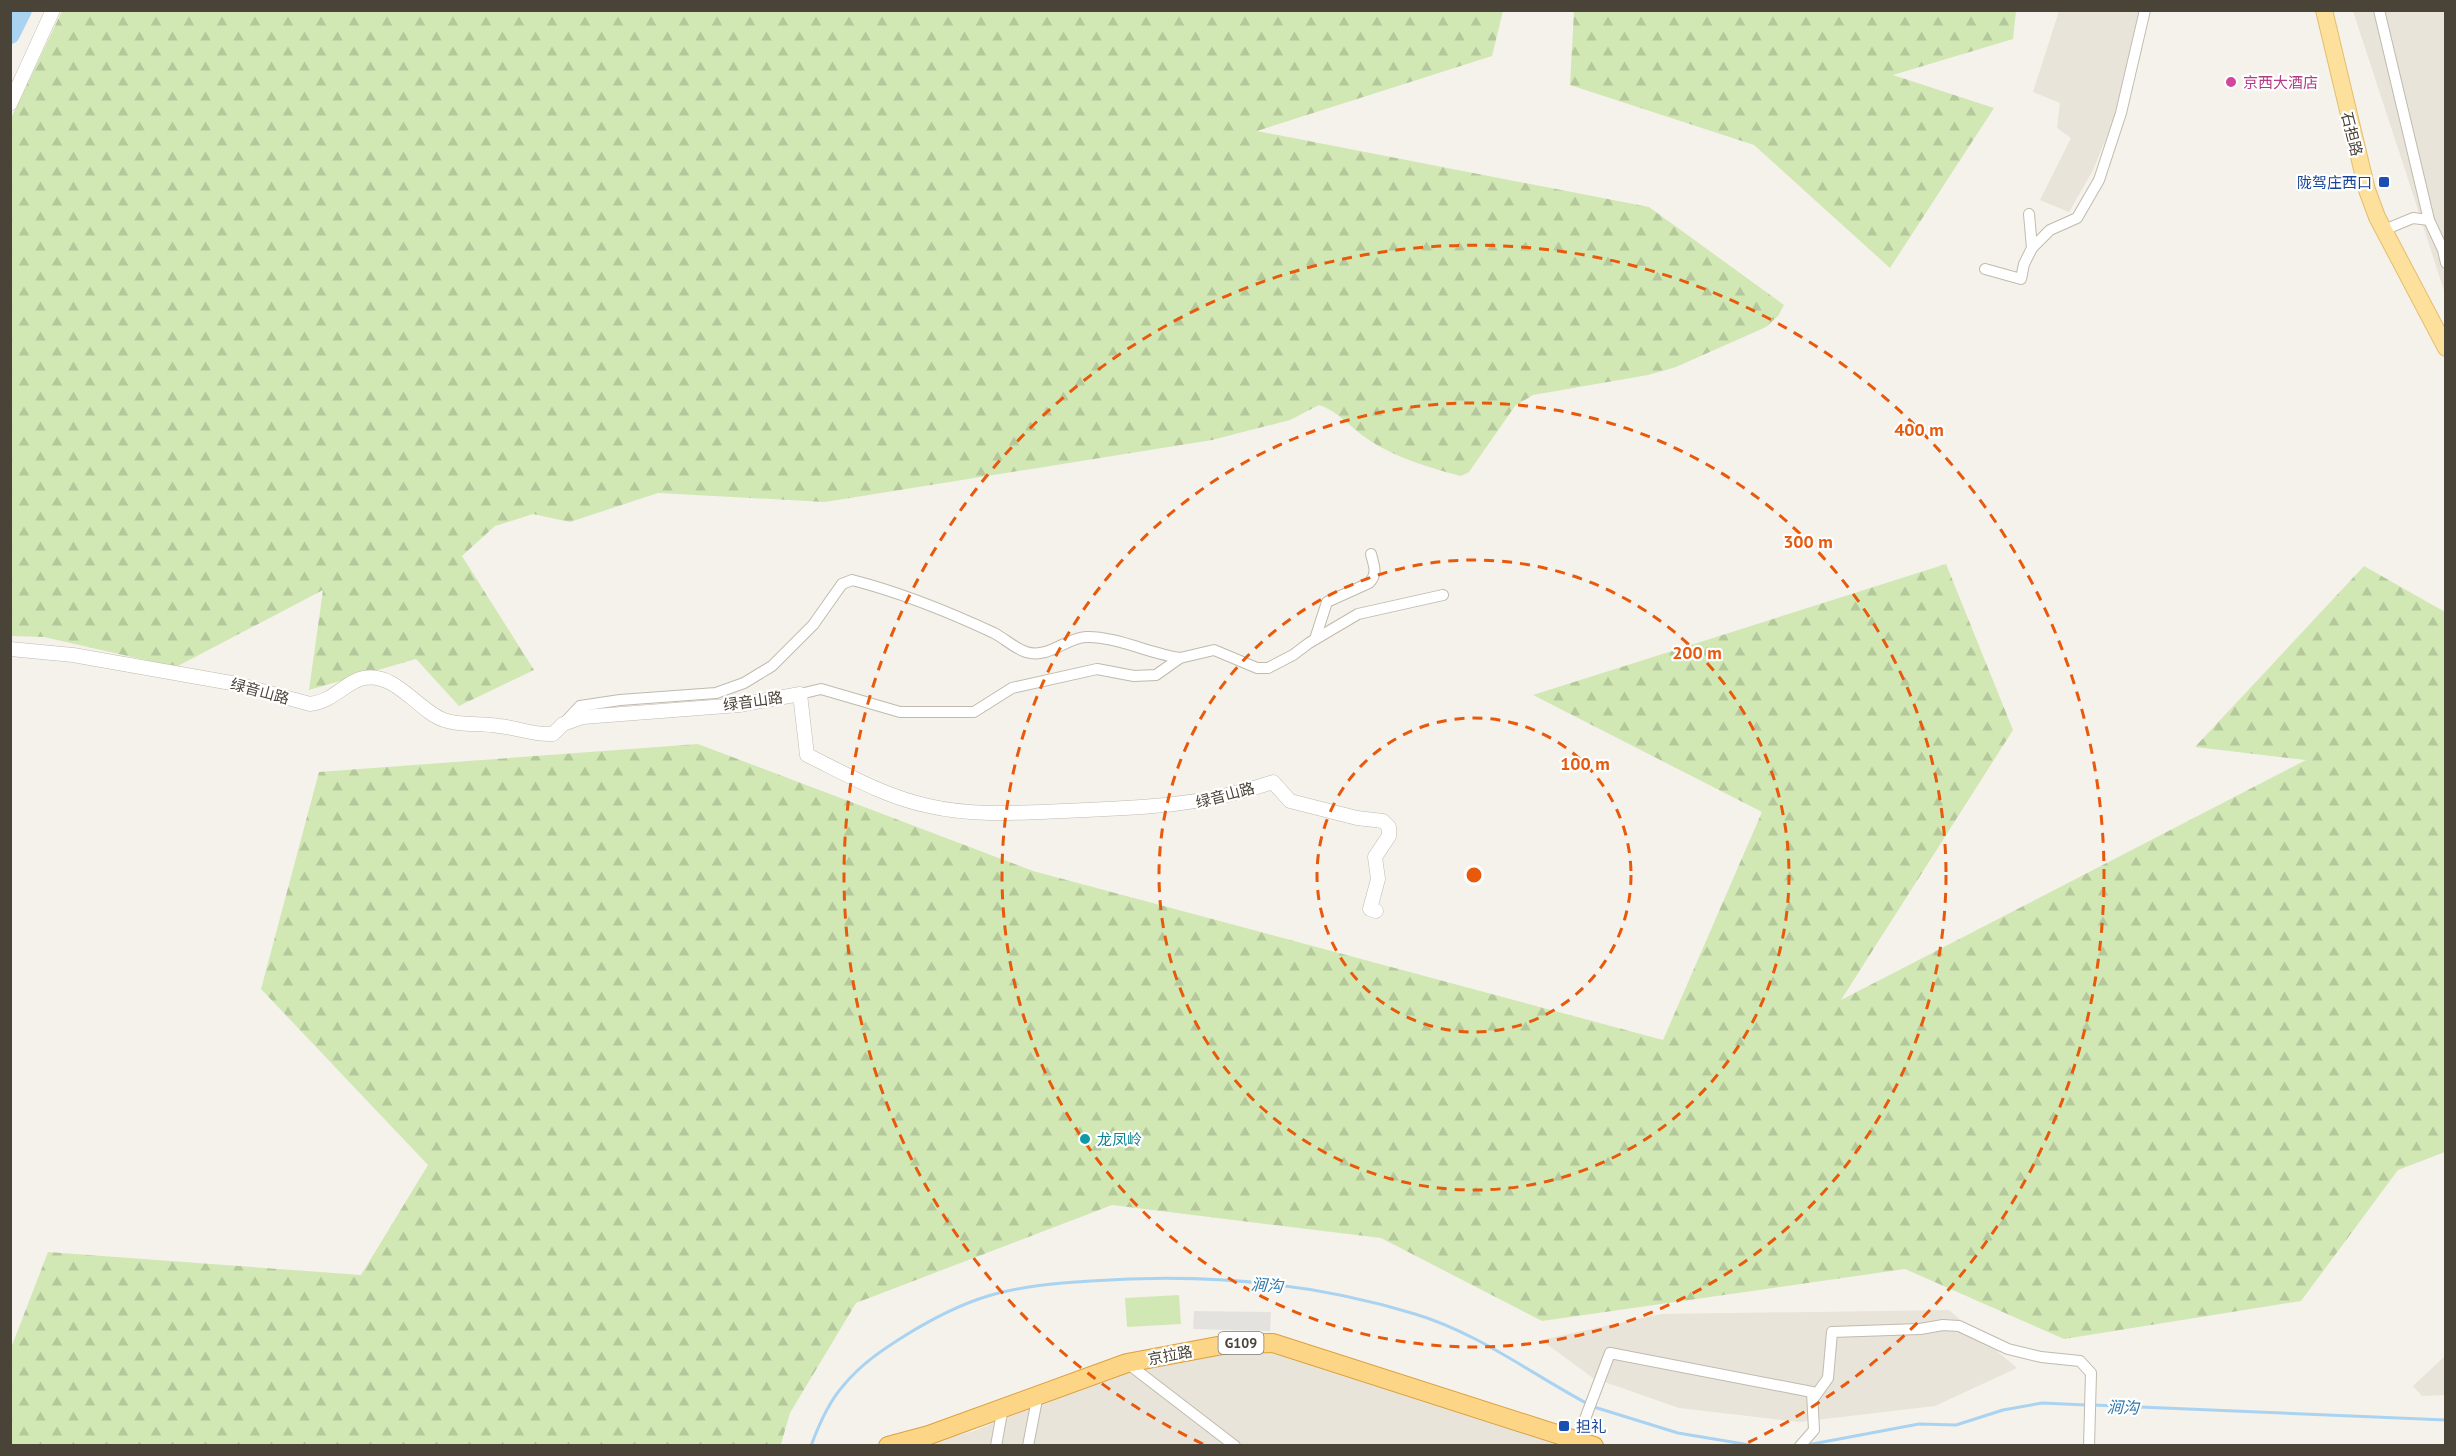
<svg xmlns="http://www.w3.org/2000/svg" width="2456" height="1456" viewBox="0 0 2456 1456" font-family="'PT Sans','Noto Sans SC',sans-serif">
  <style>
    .residential { fill: #e9e4d9 }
    .grass { fill: #d1e8b4 }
    .forest { fill: url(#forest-firs) }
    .parking { fill: #e4e2df }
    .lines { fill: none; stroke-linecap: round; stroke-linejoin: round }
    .stream { stroke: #a9d3f0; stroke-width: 3 }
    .river { stroke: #a9d3f0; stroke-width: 20 }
    .minor-casing { stroke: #c1baad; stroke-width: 12 }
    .tertiary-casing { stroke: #c1baad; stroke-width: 15 }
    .primary-casing { stroke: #e3be6b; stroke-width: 18 }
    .trunk-casing { stroke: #dca03e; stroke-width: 20 }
    .minor { stroke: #fff; stroke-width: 10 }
    .tertiary { stroke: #fff; stroke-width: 14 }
    .primary { stroke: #fde09c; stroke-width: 16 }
    .trunk { stroke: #fcd686; stroke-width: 18 }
    .ring { fill: none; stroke: #e8590c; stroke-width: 3; stroke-dasharray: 10 8 }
    .hotel-dot { fill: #d1479c; stroke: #fff; stroke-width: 2 }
    .transit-dot { fill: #1a4fb4; stroke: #fff; stroke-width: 2 }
    .culture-dot { fill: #0f9aa8; stroke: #fff; stroke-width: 2 }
    .labels { text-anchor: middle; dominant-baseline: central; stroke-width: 4.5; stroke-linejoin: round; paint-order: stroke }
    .shield { fill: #fff; stroke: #807b74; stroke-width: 1.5 }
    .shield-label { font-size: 14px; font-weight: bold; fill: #494338 }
    .hotel-label { font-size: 15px; fill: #b23c85; stroke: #fff; text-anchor: start }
    .street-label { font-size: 15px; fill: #494338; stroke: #fff }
    .transit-label { font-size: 15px; fill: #164399; stroke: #fff; text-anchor: end }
    .culture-label { font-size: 15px; fill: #0d838f; stroke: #fff; text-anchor: start }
    .water-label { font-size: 16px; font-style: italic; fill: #2f7aad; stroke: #fff }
    .centre { fill: #e8590c; stroke: #fff; stroke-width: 3 }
    .ring-label { font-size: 18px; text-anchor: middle; font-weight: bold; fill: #e8590c; stroke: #fff; stroke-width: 4.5; stroke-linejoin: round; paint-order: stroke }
  </style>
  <defs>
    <pattern id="forest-firs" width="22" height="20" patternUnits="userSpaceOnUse" patternTransform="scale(1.5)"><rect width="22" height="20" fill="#d1e8b4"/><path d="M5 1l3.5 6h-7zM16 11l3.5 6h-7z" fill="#b5c89c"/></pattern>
  </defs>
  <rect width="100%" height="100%" fill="#f5f2eb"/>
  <!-- residential -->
  <g class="residential">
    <polygon points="2059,11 2140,11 2116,114 2093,170 2069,212 2040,200 2071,138 2057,128 2060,103 2033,92"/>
    <polygon points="2353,11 2445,11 2445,294 2409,182"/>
    <polygon points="1949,1310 2017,1368 1935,1406 1799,1422 1679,1408 1593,1378 1541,1340 1661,1314"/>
    <polygon points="1262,1345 1575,1446 920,1446 974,1431 1116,1373"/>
    <polygon points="2445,1356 2445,1395 2422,1396 2413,1386"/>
  </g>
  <!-- grass -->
  <polygon class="grass" points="1179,1295 1181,1324 1127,1327 1125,1298"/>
  <!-- forest -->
  <g class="forest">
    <path d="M62 11H1503L1492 56 1257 131 1649 207 1784 305 1778 316 1766 327 1676 367 1648 375 1533 395 1515 406 1469 472 1461 476C1430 468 1396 458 1369 440 1352 429 1338 411 1319 405L1290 420 1212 440 825 502 658 493 570 522 533 514 495 526 462 556 534 670 459 706 416 659 309 690 323 590 176 667 44 637 11 636V118Z"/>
    <polygon points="1574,11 1574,10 2016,11 2013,39 1893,75 1994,108 1890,268 1754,145 1570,85"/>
    <polygon points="1946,564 2013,730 1841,1000 2306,760 2195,747 2364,566 2445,612 2445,1152 2398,1170 2301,1301 2064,1339 1905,1269 1542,1321 1381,1238 1112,1205 856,1303 790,1413 781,1444 11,1445 11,1348 48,1252 361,1275 428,1165 261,989 319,772 698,744 1033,871 1663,1040 1762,812 1533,695"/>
  </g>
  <!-- parking -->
  <polygon class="parking" points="1194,1311 1271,1312 1270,1331 1193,1329"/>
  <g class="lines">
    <!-- stream -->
    <g class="stream">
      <polyline points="2093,1405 2446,1420"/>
      <polyline points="1594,1407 1678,1433 1756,1446"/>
      <polyline points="1807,1445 1919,1424 1956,1425 2003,1410 2042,1403 2086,1405"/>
      <path d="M811 1446C819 1424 828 1403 843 1386 861 1364 882 1350 906 1335 932 1319 958 1305 988 1296 1021 1286 1057 1283 1091 1281 1200 1273 1311 1282 1415 1314 1478 1333 1530 1373 1588 1404"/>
    </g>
    <!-- river -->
    <polyline class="river" points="10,34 22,10"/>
    <defs>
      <g id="minor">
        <polyline points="2379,10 2429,220 2443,250 2446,263"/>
        <polyline points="2029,214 2032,248 2050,230 2077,218 2099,180 2121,113 2145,10"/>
        <polyline points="2384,230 2413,218 2429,220"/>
        <polyline points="1985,269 2021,279 2024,264 2032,248"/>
        <path d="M1315 639 1327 602 1369 583C1378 574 1374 566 1371 554"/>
        <polyline points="800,694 821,689 900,712 974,712 1012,688 1097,669 1134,676 1156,675 1180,658 1214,650 1257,668 1268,668 1293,655 1309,643 1358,614 1443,595"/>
        <path d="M563 724 580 706 620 700 716 693 744 683 772 666 813 625 842 584 852 580C899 592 949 612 994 633 1004 638 1014 648 1026 652 1049 659 1065 638 1086 637 1115 636 1151 654 1180 658"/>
        <polyline points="1127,1363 1235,1446"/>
        <polyline points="1813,1399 1828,1378 1832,1332 1920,1329 1943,1325 1959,1326 2008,1349 2041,1357 2080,1361 2091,1373 2089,1446"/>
        <polyline points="1577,1440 1610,1353 1812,1392 1814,1430 1800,1446"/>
        <polyline points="996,1446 1003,1407"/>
        <polyline points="1028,1446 1038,1394"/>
      </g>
      <g id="tertiary">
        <polyline points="10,104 53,10"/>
        <path d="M10 649 73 655 237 684 310 704C333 702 346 681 364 678 396 672 418 711 444 720 460 726 482 723 499 726 519 728 532 735 553 734L563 724 583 717 739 705 800 694 807 755C846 774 885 797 929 806 971 816 1017 813 1061 811 1136 808 1200 807 1273 782L1290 801 1357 818 1383 821 1389 827V836L1375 857 1378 879 1370 909 1376 911"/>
      </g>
      <polyline id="primary" points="2324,10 2367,190 2377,217 2446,348"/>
      <polyline id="trunk" points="888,1446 929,1435 1127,1363 1228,1344 1273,1343 1594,1446"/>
    </defs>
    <!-- minor casing -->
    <use href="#minor" class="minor-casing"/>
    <!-- tertiary casing -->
    <use href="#tertiary" class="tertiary-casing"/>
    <!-- primary casing -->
    <use href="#primary" class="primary-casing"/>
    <!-- trunk casing -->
    <use href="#trunk" class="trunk-casing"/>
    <!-- minor -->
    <use href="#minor" class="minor"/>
    <!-- tertiary -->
    <use href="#tertiary" class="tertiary"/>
    <!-- primary -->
    <use href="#primary" class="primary"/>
    <!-- trunk -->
    <use href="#trunk" class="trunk"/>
  </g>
  <!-- distance rings -->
  <g class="ring">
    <circle cx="1474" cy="875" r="157"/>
    <circle cx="1474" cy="875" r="315"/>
    <circle cx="1474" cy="875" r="472"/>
    <path d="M1203 1444A630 630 0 1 1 1745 1444"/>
  </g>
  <!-- markers -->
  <circle class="hotel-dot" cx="2231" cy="82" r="6"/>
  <g class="transit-dot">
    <rect x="2378" y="176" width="12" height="12" rx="3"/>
    <rect x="1558" y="1420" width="12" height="12" rx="3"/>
  </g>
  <circle class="culture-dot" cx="1085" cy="1139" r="6"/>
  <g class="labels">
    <!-- shield labels -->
    <rect class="shield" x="1218.5" y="1332" width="45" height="22" rx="4.5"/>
    <g class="shield-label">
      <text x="1241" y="1343">G109</text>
    </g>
    <!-- hotel labels -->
    <g class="hotel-label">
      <text x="2243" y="82">京西大酒店</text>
    </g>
    <!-- street labels -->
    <g class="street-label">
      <text transform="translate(2352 134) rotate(76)">石担路</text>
      <text transform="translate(260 691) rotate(15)">绿音山路</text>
      <text transform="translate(753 701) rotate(-8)">绿音山路</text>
      <text transform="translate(1225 795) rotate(-15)">绿音山路</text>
      <text transform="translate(1170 1355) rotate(-11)">京拉路</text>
    </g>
    <!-- transit labels -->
    <g class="transit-label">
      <text x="2372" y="182">陇驾庄西口</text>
      <text x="1576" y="1426" text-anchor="start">担礼</text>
    </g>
    <!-- culture labels -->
    <g class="culture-label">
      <text x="1097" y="1139">龙凤岭</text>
    </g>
    <!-- water labels -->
    <g class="water-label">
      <text transform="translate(1267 1285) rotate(4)">涧沟</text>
      <text transform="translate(2123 1407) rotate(2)">涧沟</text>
    </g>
  </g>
  <circle cx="1474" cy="875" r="9" class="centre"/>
  <g class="ring-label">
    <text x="1919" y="436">400 m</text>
    <text x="1808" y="548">300 m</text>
    <text x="1697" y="659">200 m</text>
    <text x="1585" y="770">100 m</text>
  </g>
  <!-- border -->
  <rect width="2456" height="1456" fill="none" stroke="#494338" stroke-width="24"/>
</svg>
